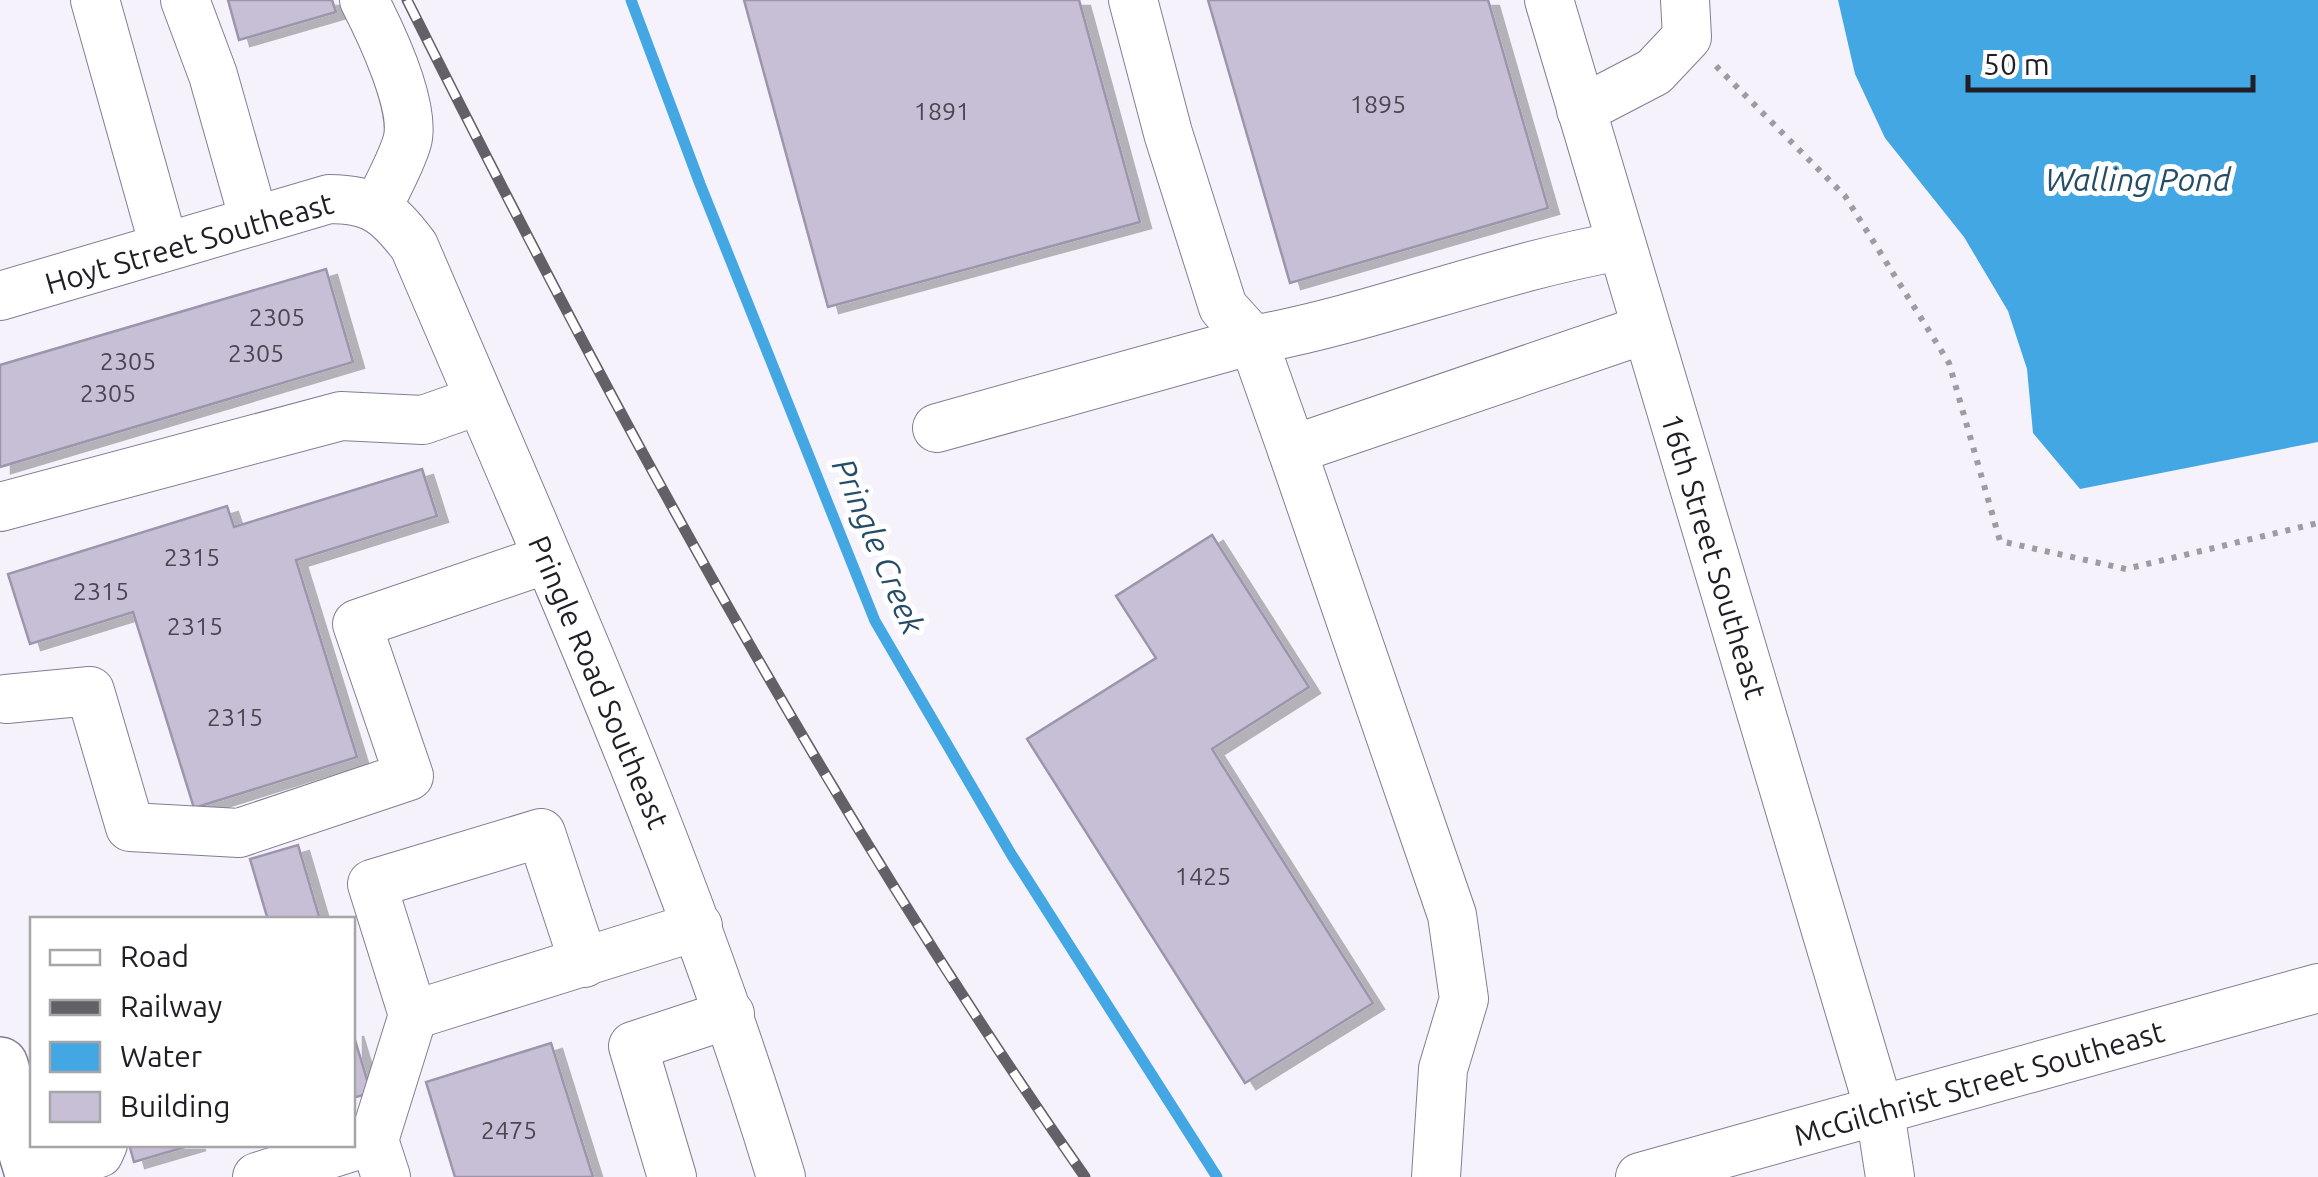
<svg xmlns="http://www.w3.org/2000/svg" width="2318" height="1177" viewBox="0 0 2318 1177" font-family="Ubuntu,sans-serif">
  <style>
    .water { fill: #43a7e3 }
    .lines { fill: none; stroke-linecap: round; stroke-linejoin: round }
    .stream { stroke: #43a7e3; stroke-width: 11 }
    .building { fill: #c7bfd6; stroke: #9d95ab; stroke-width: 2.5; filter: url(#shadow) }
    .minor-casing { stroke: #847d92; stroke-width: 50 }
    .major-casing { stroke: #847d92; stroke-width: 58 }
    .path { stroke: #9e9ba4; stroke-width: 6; stroke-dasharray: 5 8; stroke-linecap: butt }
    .minor { stroke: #fff; stroke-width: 48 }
    .major { stroke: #fff; stroke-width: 55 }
    .rail-casing { stroke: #636068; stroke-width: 11 }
    .rail { stroke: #fff; stroke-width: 8; stroke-dasharray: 22; stroke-linecap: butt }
    .labels { text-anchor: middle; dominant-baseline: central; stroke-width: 10; stroke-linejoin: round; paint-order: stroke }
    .number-label { font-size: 25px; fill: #4a4652 }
    .street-label { font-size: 30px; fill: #211e26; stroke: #fff }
    .water-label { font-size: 32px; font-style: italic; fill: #254d67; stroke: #fff }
  </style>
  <defs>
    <filter id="shadow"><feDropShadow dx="11" dy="6" stdDeviation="0" flood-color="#0004"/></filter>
  </defs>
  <rect width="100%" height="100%" fill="#f5f2fc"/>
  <!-- water -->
  <polygon class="water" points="1838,0 2318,0 2318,442 2080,489 2033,433 2027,369 2008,311 1964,237 1885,138 1855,74"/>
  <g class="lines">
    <!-- stream -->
    <polyline class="stream" points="631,0 700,184 875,621 1011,854 1217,1177"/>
  </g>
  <!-- building -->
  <g class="building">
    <polygon points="228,0 332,0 336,12 239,40"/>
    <polygon points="744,0 1079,0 1140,222 828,307"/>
    <polygon points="1208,0 1488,0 1548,208 1290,283"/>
    <polygon points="326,269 353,362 0,467 0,365"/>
    <polygon points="422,469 437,516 296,560 357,757 194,808 133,612 30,644 8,574 227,506 234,527"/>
    <polygon points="1212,535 1309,687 1212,749 1373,1003 1245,1083 1027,739 1156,658 1116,596"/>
    <polygon points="298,845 320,920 268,920 250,859"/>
    <polygon points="352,1030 371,1093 352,1098"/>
    <polygon points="551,1043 593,1177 455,1177 426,1082"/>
    <polygon points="129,1144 195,1144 134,1162"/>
  </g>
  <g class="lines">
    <defs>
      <g id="minor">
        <polyline points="95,0 164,246"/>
        <polyline points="185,0 213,75 254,220"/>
        <path d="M364 0C380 31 417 108 407 142 400 165 387 187 377 208"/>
        <path d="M1133 0 1168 133 1223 307 1253 340C1378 317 1496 268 1621 246"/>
        <polyline points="1549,0 1880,1112 1890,1177"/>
        <polyline points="1581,110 1654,72 1687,37 1685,0"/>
        <path d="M0 296 329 199C373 199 388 212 414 246 545 553 684 857 781 1177"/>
        <polyline points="937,428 1253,340 1292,450 1646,329"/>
        <polyline points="1292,450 1452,915 1464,999 1443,1069 1436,1177"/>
        <polyline points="0,507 341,416 423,420 480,400"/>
        <polyline points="6,699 90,691 130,827 239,833 409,776 357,624 547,559"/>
        <polyline points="413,1015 698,926"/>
        <polyline points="374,1140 413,1015 372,884 541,833 584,963"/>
        <polyline points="34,1176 99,1153 103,1144"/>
        <polyline points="257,1177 374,1140 386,1177"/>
        <polyline points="672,1177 633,1046 730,1014"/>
        <polyline points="1640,1177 2318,988"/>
      </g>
      <polyline id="major" points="0,1065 34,1177"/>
    </defs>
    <!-- minor casing -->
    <use href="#minor" class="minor-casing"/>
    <!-- major casing -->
    <use href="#major" class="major-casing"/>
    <!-- path -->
    <polyline class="path" points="1716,66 1845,196 1949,363 2000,541 2126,569 2318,523"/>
    <!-- minor -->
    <use href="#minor" class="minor"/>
    <!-- major -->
    <use href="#major" class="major"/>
    <defs>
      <path id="rail" d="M407 0C610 404 825 806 1085 1177"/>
    </defs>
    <!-- rail casing -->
    <use href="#rail" class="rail-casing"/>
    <!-- rail -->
    <use href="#rail" class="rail"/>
  </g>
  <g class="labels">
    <!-- number labels -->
    <g class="number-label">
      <text x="1378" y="104">1895</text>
      <text x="942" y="111">1891</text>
      <text x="277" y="317">2305</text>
      <text x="256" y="353">2305</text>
      <text x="128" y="361">2305</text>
      <text x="108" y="393">2305</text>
      <text x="192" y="557">2315</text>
      <text x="101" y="591">2315</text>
      <text x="195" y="626">2315</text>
      <text x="235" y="717">2315</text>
      <text x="1203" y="876">1425</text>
      <text x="509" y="1130">2475</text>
    </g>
    <!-- street labels -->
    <g class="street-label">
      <text transform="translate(189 243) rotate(-16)">Hoyt Street Southeast</text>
      <text transform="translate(1714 556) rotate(73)">16th Street Southeast</text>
      <text transform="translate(599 682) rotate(67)">Pringle Road Southeast</text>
      <text transform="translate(1979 1083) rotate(-16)">McGilchrist Street Southeast</text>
    </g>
    <!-- water labels -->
    <g class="water-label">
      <text x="2138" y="179">Walling Pond</text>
      <text transform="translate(879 546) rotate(67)">Pringle Creek</text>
    </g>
  </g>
  <!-- legend -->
  <rect x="30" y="917" width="325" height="230" fill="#ffffff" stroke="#a6a5a8" stroke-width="2.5"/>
  <rect x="50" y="950" width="50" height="15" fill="#ffffff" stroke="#a6a5a8" stroke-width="2.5"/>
  <text x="120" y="967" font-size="30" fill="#211e26">Road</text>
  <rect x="50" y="1000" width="50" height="15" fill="#636068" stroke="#a6a5a8" stroke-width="2.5"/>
  <text x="120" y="1017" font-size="30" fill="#211e26">Railway</text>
  <rect x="50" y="1042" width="50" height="30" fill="#43a7e3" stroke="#a6a5a8" stroke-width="2.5"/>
  <text x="120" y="1067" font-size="30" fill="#211e26">Water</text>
  <rect x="50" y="1092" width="50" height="30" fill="#c7bfd6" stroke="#a6a5a8" stroke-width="2.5"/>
  <text x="120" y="1117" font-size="30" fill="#211e26">Building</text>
  <!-- scale -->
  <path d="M1968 75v15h285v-15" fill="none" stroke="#211e26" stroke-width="5"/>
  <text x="1983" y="75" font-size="30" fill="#211e26" stroke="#ffffff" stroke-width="8" paint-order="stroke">50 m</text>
</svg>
